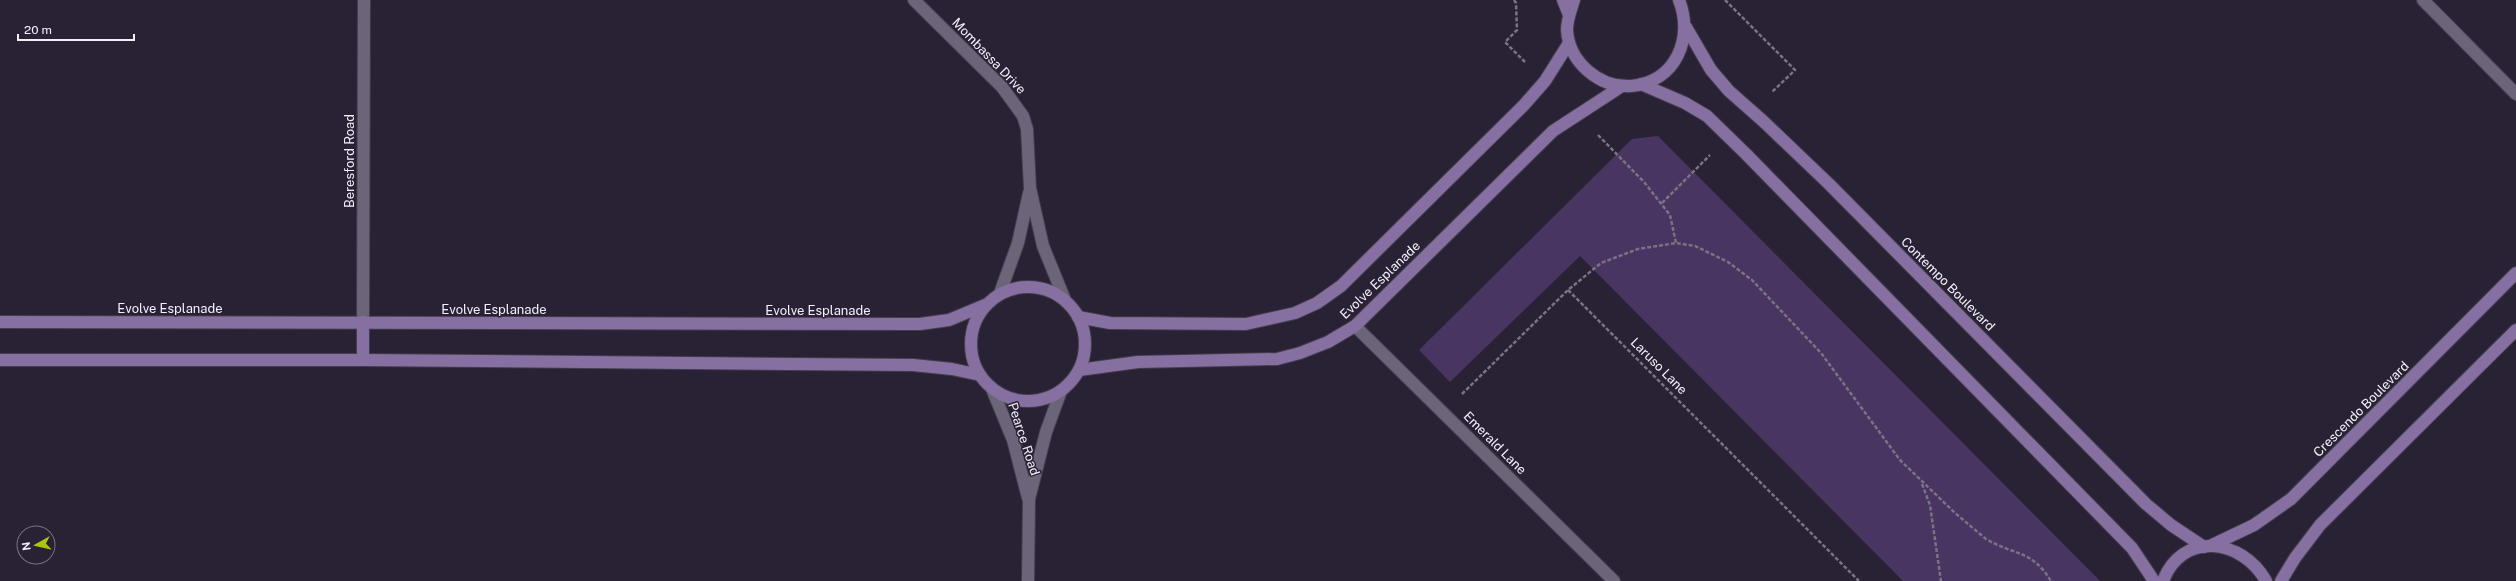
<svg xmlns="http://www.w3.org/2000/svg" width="2516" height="581" viewBox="0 0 2516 581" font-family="'Public Sans',sans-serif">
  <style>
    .green { fill: #493562 }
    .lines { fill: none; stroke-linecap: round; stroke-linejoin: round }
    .street-casing { stroke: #443d4c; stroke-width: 14 }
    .secondary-casing { stroke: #443d4c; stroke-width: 14 }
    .path { stroke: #797383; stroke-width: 2.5; stroke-dasharray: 4 2; stroke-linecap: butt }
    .street { stroke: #6c6479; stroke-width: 12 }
    .secondary { stroke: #8570a1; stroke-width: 12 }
    .labels { text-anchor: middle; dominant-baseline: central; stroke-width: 3; stroke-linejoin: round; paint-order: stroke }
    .street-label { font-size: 13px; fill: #f3effb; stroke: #292234 }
  </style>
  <rect width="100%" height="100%" fill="#292234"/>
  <!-- green -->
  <polygon class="green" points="1658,136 2100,581 1903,581 1580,256 1450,382 1419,350 1632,139"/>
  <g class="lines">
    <defs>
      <g id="street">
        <polyline points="914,0 1002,87 1023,116 1027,129 1030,188 1043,246 1065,300"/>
        <polyline points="2423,0 2516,94"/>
        <polyline points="1000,293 1018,243 1029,193"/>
        <polyline points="363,322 364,0"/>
        <polyline points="1355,326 1614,581"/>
        <polyline points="992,389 1013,440 1028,498"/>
        <polyline points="1028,581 1029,499 1046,432 1061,391"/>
      </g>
      <g id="secondary">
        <polyline points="1563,0 1569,15"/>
        <path d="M1574 0C1571 10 1567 19 1567 30 1569 62 1599 88 1631 86 1676 82 1694 38 1679 0"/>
        <polyline points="1686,27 1711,70 1729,91 1763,121 1829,184 2146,504 2171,525 2204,547"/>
        <polyline points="1641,84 1685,103 1707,116 1746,154 2132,548 2154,581"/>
        <circle cx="1028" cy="344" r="57"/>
        <polyline points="1078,317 1110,323 1246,324 1295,313 1317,303 1341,286 1524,105 1545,81 1569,43"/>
        <polyline points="0,322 920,324 949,320 985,305"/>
        <polyline points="0,360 363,360 913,365 952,369 980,375"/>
        <polyline points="363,360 363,322"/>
        <polyline points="1079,370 1138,362 1277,359 1300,353 1328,342 1355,326 1553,131 1622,86"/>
        <polyline points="2210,546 2254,525 2291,499 2516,273"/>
        <path d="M2163 581C2182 531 2242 538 2266 581"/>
        <polyline points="2281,581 2295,558 2320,525 2516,330"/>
      </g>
    </defs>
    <!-- street casing -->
    <use href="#street" class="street-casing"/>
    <!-- secondary casing -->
    <use href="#secondary" class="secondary-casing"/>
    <!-- path -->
    <g class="path">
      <polyline points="1514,0 1516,3 1517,30 1505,42 1525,62"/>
      <polyline points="1725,0 1795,70 1772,92"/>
      <polyline points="1598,135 1644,182 1670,215 1676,243"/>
      <polyline points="1662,203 1710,155"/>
      <polyline points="1568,290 1859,581"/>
      <path d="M1462 394 1568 290 1601 263 1638 249 1676 243 1695 246 1728 262 1752 280 1821 353 1900 460 1955 513 1986 539C2015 556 2031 549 2051 581"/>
      <polyline points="1922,484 1930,505 1941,581"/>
    </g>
    <!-- street -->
    <use href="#street" class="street"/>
    <!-- secondary -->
    <use href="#secondary" class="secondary"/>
  </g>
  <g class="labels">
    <!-- street labels -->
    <g class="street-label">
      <text transform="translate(989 56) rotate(46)">Mombassa Drive</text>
      <text transform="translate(349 161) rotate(-90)">Beresford Road</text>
      <text transform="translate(1380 280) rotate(-44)">Evolve Esplanade</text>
      <text transform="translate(1948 284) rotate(45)">Contempo Boulevard</text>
      <text x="170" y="308">Evolve Esplanade</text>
      <text x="494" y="309">Evolve Esplanade</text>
      <text x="818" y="310">Evolve Esplanade</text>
      <text transform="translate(1659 366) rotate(45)">Laruso Lane</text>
      <text transform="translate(2361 409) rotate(-45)">Crescendo Boulevard</text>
      <text transform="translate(1024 439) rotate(72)">Pearce Road</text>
      <text transform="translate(1495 443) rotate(45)">Emerald Lane</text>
    </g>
  </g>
  <!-- north arrow -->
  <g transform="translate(36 545) rotate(262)"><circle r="19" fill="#292234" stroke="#7a7484"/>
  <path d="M0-3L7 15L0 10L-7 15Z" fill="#adc60d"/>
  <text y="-6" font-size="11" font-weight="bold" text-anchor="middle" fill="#f3effb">N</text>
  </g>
  <!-- scale -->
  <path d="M18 34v6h116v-6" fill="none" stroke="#f3effb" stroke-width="2"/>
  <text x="24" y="34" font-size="12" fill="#f3effb" stroke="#292234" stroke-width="3" paint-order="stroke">20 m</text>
</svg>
